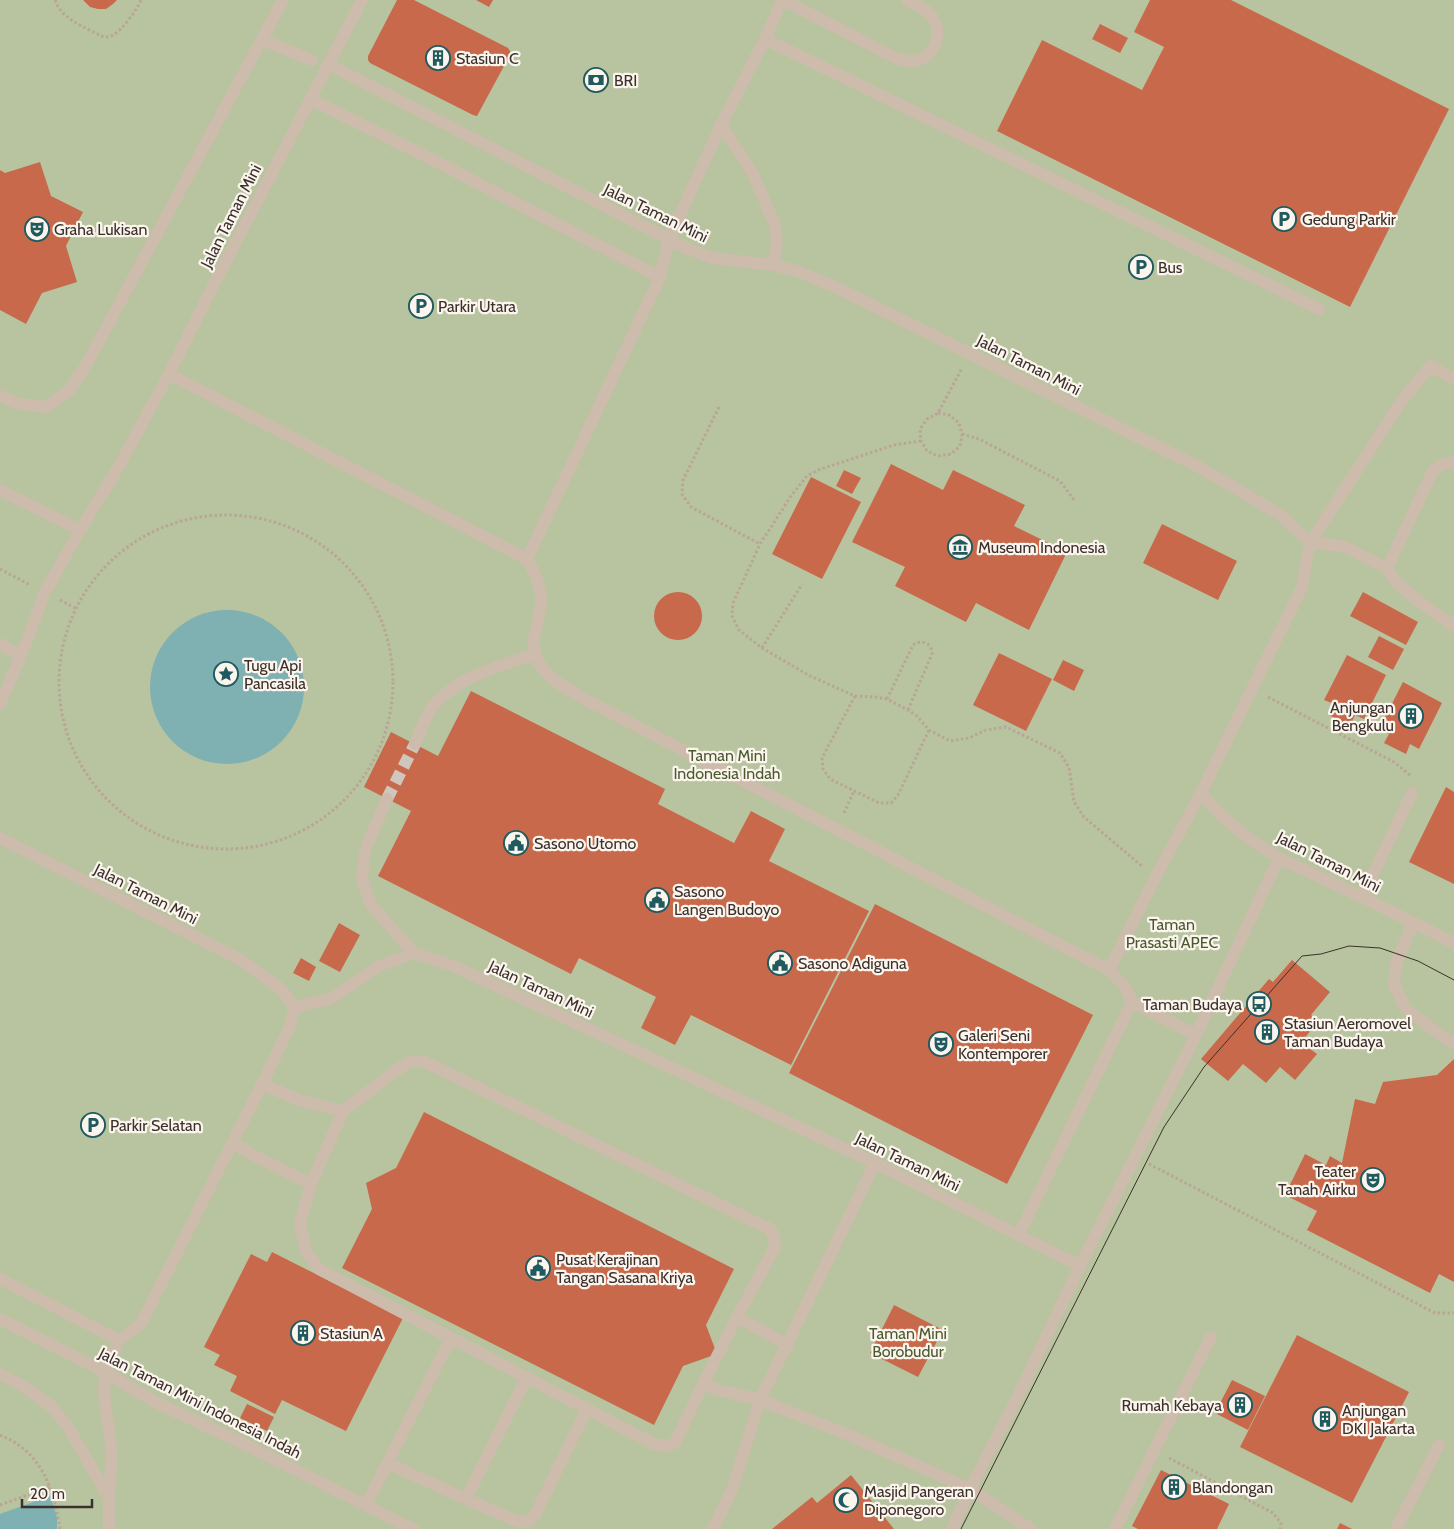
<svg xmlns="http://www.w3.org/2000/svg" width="1454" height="1529" viewBox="0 0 1454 1529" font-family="Cabin,sans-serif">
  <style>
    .green { fill: #b8c4a0 }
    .water { fill: #7fb0b2 }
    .building { fill: #c8694b }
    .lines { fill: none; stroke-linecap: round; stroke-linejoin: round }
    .minor-tunnel { stroke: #cfc6bd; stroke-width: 12; stroke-dasharray: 12 6; stroke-linecap: butt }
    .path { stroke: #b9a596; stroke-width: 3; stroke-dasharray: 2.5 2.5; stroke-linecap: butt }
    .minor { stroke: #cdbbac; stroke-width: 12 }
    .tram { stroke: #3b302b; stroke-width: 1 }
    .labels { text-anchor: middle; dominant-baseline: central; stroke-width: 4.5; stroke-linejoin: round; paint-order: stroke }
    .poi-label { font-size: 16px; fill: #3b302b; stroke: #fbf5ee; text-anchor: start }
    .street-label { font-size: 16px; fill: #3b302b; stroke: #fbf5ee }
    .park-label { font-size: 16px; fill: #4a5a2e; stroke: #fbf5ee }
  </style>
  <rect width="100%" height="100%" fill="#f4ebe1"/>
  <!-- green -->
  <rect class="green" x="0" y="0" width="1454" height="1529"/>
  <!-- water -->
  <g class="water">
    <circle cx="227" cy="687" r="77"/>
    <polygon points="50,1496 57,1517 57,1529 0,1529 0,1514"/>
  </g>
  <!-- building -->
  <g class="building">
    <polygon points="83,0 117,0 113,4 106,9 98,9 90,7"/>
    <polygon points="397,0 414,0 508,48 510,51 510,55 477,116 473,115 370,63 368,60 368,56"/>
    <polygon points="476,0 493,0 489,7"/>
    <polygon points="1150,0 1231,0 1449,109 1350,307 997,131 1042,40 1142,90 1164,47 1134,32"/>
    <polygon points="1100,24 1128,38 1120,53 1092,39"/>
    <polygon points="40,162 51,196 83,212 66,246 77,282 42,293 26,324 0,310 0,170 5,173"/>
    <polygon points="891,464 943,490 953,470 1025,505 1014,526 1067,552 1029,630 976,603 966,622 895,586 905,567 852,542"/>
    <polygon points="844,470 861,478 852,494 836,486"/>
    <polygon points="811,477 861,502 822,579 772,554"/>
    <polygon points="1162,524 1237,561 1218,600 1143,563"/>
    <circle cx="678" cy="616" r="24"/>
    <polygon points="1363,592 1418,622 1406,645 1350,616"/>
    <polygon points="1379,636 1404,649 1393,670 1368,657"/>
    <polygon points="999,653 1052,679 1026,731 973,705"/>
    <polygon points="1347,655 1386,675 1364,719 1355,715 1350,726 1329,715 1334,704 1324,700"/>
    <polygon points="1063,660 1084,670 1074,691 1053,680"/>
    <polygon points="1403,682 1442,703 1419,749 1410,744 1406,754 1384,743 1389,734 1379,729"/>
    <polygon points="471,691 665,789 658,804 734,843 751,811 785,829 769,861 869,911 791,1065 691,1015 675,1045 641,1028 656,997 579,958 571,974 378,876 411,811 364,787 391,732 438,756"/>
    <polygon points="1446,787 1454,792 1454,884 1409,862"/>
    <polygon points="875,904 1093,1015 1007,1184 789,1073"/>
    <polygon points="339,923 360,935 340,972 319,961"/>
    <polygon points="301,958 316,967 309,981 293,973"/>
    <polygon points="1292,960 1330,992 1311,1015 1319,1021 1301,1042 1317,1054 1295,1080 1280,1067 1266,1083 1243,1064 1228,1081 1201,1059 1269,979 1273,982"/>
    <polygon points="1454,1059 1454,1282 1439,1274 1430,1293 1307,1230 1317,1211 1285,1195 1305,1154 1326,1165 1330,1156 1342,1163 1355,1099 1375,1104 1383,1082 1437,1075"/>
    <polygon points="424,1112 734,1269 706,1325 717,1354 683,1366 654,1425 342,1268 372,1209 366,1183 396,1168"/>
    <polygon points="272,1252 403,1318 346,1431 282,1400 275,1414 230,1391 237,1376 214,1365 220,1355 204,1347 251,1254 267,1262"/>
    <polygon points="894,1305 943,1330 918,1377 870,1353"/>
    <polygon points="1297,1335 1409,1392 1352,1503 1240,1447"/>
    <polygon points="1232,1380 1265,1396 1248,1430 1215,1413"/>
    <polygon points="247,1404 274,1417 267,1431 240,1418"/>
    <polygon points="1161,1470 1229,1504 1217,1529 1138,1529 1132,1526"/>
    <polygon points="851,1475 894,1529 772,1529 812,1497 817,1503"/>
    <polygon points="1340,1523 1352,1529 1337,1529"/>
  </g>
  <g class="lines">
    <!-- minor-tunnel -->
    <polyline class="minor-tunnel" points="387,799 415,744"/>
    <!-- path -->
    <g class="path">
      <path d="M55 0C61 19 85 27 101 36 105 37 109 38 113 35 122 30 137 10 141 0"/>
      <polyline points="719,407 683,480 682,494 691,507 760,544"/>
      <polyline points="938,413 949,415 959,423 962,434 960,446 951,454 938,456 927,451 921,441 920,429 927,419 938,413 962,368"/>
      <polyline points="962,434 979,439 1060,481 1074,500"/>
      <polyline points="921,441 894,445 818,470 807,476 791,496 760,544 733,603 732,616 739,630 762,648 810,676 855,696 875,697 887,699 908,710 917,716 929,730 950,741 969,738 986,730 1006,727 1060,753 1069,767 1074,802 1084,817 1143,867"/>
      <circle cx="226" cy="682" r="167"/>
      <polyline points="0,569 30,585"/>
      <polyline points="60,600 75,608"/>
      <polyline points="762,648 802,584"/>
      <polyline points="855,696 822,758 823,769 830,779 879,803 891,803 898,795 929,730"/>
      <polyline points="1268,697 1394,762 1411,776"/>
      <path d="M887 699 913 645C922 639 932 643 932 654L908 710"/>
      <polyline points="844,813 854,791"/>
      <polyline points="1149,1164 1435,1313 1454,1313"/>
      <path d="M0 1435C6 1438 12 1440 17 1444 46 1463 55 1497 60 1529"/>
      <polyline points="1169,1458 1273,1513 1281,1523 1280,1529"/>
      <polyline points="0,1505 50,1487"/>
    </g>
    <!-- minor -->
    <g class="minor">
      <path d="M783 0 898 59C903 60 909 62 914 61 933 59 944 35 933 18 928 9 916 5 907 0"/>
      <polyline points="765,39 1319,309"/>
      <polyline points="262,40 312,60"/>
      <polyline points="328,64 688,249 712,258 773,265 797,271 835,287 1197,466 1281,515 1310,543"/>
      <polyline points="310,99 435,161 660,277"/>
      <polyline points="721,125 752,172 775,225 777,243 773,265"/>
      <path d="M169 374 527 559C535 573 542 587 541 603 539 629 524 645 544 670 554 683 574 692 588 701L1109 970 1125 986 1132 1002 1196 1035"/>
      <polyline points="1454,379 1430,366 1401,402 1310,543 1302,587 1201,793 1221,815 1248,838 1279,858 1362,897 1454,943"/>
      <polyline points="0,396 19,404 46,407 70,390 89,360 283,0"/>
      <polyline points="0,490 80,530"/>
      <polyline points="1310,543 1343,546 1387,568 1396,582 1418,601 1454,626"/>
      <polyline points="527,559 660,277 669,239 721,125 765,39 782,0"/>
      <polyline points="1387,568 1433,471 1441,465 1454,462"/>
      <polyline points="0,644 21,656"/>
      <polyline points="0,704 21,656 45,592 80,530 118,468 169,374 211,290 362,0"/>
      <path d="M415 744C420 733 426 715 433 706 458 676 500 666 535 654"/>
      <polyline points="387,799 365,850 362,879 371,905 414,953"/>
      <polyline points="0,838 241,960 281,989 294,1007"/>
      <polyline points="1362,897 1412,793"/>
      <polyline points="1413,923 1396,964 1394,984 1406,1009 1446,1039 1454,1043"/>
      <polyline points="1109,970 1155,878 1201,793"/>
      <polyline points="294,1007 330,999 379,966 414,953 456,967 875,1163 1080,1266"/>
      <polyline points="262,1084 301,1101 343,1111"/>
      <polyline points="233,1143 259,1158 311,1184"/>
      <polyline points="1019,1234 1132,1002"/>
      <polyline points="0,1279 119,1340"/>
      <polyline points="0,1319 105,1372 157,1403 234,1439 413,1529"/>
      <polyline points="788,1345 737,1317 775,1247 774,1237 770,1229 423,1061 410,1062 398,1069 343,1111 311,1184 300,1223 306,1251 319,1269 654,1444 666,1446 675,1443 703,1384 719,1390 760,1400 849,1435 970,1489 1031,1529"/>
      <polyline points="0,1374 23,1386 51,1406 68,1427 109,1498"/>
      <polyline points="703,1384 737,1317"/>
      <polyline points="387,1463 466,1499 519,1522 528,1521 534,1517 587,1409"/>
      <polyline points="466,1499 527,1377"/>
      <polyline points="366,1505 451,1338"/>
      <polyline points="109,1529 109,1498 112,1454 104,1394 105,1372 119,1340 141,1324 262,1084 291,1024 294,1007"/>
      <polyline points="713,1529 732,1490 760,1400 875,1163"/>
      <polyline points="952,1529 970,1489 1018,1396 1080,1266 1196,1035 1279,858"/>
      <polyline points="1115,1529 1211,1337"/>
      <polyline points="1396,1529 1439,1445"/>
    </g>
    <!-- tram -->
    <polyline class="tram" points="961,1529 1164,1127 1204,1067 1302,956 1321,954 1349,946 1380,948 1418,961 1454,980"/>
  </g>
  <!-- icons -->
  <defs>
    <symbol id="building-ring" viewBox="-11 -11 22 22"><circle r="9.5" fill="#fbf5ee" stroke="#1f5a5e" stroke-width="1.5"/><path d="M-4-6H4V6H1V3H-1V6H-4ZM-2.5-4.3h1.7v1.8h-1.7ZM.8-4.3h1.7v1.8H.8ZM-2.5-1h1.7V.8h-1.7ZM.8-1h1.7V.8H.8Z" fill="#1f5a5e"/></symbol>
    <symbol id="bank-ring" viewBox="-11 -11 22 22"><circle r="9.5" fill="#fbf5ee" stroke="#1f5a5e" stroke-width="1.5"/><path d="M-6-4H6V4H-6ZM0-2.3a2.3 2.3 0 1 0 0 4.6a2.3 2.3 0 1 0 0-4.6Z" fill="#1f5a5e"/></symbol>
    <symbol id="parking-ring" viewBox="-11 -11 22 22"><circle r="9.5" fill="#fbf5ee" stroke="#1f5a5e" stroke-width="1.5"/><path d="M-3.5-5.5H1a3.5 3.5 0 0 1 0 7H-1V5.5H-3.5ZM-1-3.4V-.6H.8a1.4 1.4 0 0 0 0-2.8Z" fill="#1f5a5e"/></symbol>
    <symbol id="theatre-ring" viewBox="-11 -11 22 22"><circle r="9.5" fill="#fbf5ee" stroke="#1f5a5e" stroke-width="1.5"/><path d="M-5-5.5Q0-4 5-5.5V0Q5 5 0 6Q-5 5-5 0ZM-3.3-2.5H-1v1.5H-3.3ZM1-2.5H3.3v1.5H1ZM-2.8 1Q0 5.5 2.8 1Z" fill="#1f5a5e"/></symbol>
    <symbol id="museum-ring" viewBox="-11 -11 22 22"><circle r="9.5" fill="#fbf5ee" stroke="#1f5a5e" stroke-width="1.5"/><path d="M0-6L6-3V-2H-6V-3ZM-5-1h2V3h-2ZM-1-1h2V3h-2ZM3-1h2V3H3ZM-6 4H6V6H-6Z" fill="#1f5a5e"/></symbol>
    <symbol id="sight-ring" viewBox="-11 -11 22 22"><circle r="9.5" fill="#fbf5ee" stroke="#1f5a5e" stroke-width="1.5"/><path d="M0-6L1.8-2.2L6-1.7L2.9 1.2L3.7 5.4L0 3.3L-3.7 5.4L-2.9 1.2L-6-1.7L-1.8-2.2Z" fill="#1f5a5e"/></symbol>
    <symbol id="civic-ring" viewBox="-11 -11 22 22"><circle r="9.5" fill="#fbf5ee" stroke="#1f5a5e" stroke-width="1.5"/><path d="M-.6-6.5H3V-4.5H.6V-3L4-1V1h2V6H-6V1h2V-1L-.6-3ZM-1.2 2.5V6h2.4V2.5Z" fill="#1f5a5e"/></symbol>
    <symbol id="bus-ring" viewBox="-11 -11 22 22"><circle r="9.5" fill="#fbf5ee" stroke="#1f5a5e" stroke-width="1.5"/><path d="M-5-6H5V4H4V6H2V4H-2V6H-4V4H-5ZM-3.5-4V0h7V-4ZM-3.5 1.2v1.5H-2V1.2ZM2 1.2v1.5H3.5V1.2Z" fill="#1f5a5e"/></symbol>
    <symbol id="mosque-ring" viewBox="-11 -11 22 22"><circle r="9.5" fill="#fbf5ee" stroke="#1f5a5e" stroke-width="1.5"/><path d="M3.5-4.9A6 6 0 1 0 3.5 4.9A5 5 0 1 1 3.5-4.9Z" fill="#1f5a5e"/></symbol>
  </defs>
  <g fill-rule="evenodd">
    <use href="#building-ring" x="424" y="44" width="28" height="28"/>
    <use href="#bank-ring" x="582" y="66" width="28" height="28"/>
    <use href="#parking-ring" x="1270" y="205" width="28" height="28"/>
    <use href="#theatre-ring" x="23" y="215" width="28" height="28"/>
    <use href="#parking-ring" x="1127" y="253" width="28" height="28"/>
    <use href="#parking-ring" x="407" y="292" width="28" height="28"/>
    <use href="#museum-ring" x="946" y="533" width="28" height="28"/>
    <use href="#sight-ring" x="212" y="660" width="28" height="28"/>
    <use href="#building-ring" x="1397" y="702" width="28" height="28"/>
    <use href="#civic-ring" x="502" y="829" width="28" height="28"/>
    <use href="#civic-ring" x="643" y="886" width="28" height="28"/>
    <use href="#civic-ring" x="766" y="949" width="28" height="28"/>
    <use href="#bus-ring" x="1245" y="990" width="28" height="28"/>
    <use href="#building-ring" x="1253" y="1018" width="28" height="28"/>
    <use href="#theatre-ring" x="927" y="1030" width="28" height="28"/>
    <use href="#parking-ring" x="79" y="1111" width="28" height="28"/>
    <use href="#theatre-ring" x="1359" y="1166" width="28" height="28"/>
    <use href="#civic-ring" x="524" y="1254" width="28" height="28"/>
    <use href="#building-ring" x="289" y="1319" width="28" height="28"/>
    <use href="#building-ring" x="1226" y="1391" width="28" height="28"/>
    <use href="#building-ring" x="1311" y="1405" width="28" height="28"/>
    <use href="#building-ring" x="1160" y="1473" width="28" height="28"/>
    <use href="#mosque-ring" x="832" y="1486" width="28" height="28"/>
  </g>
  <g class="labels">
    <!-- poi labels -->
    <g class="poi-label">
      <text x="456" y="58">Stasiun C</text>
      <text x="614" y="80">BRI</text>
      <text x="1302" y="219">Gedung Parkir</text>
      <text x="54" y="229">Graha Lukisan</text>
      <text x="1158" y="267">Bus</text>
      <text x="438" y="306">Parkir Utara</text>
      <text x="978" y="547">Museum Indonesia</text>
      <text x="244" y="665">Tugu Api<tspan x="244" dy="18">Pancasila</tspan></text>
      <text x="1394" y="707" text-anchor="end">Anjungan<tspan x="1394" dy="18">Bengkulu</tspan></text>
      <text x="534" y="843">Sasono Utomo</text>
      <text x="674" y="891">Sasono<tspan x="674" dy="18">Langen Budoyo</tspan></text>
      <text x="798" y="963">Sasono Adiguna</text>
      <text x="1242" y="1004" text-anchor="end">Taman Budaya</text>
      <text x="1284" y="1023">Stasiun Aeromovel<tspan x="1284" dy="18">Taman Budaya</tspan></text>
      <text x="958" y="1035">Galeri Seni<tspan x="958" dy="18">Kontemporer</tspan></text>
      <text x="110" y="1125">Parkir Selatan</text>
      <text x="1356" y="1171" text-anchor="end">Teater<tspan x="1356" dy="18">Tanah Airku</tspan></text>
      <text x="556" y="1259">Pusat Kerajinan<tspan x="556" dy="18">Tangan Sasana Kriya</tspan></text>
      <text x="320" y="1333">Stasiun A</text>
      <text x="1222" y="1405" text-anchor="end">Rumah Kebaya</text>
      <text x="1342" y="1410">Anjungan<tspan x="1342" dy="18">DKI Jakarta</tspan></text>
      <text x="1192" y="1487">Blandongan</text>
      <text x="864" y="1491">Masjid Pangeran<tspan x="864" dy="18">Diponegoro</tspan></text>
    </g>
    <!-- street labels -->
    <g class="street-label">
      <text transform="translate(656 213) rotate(26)">Jalan Taman Mini</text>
      <text transform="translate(231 216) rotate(-63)">Jalan Taman Mini</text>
      <text transform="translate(1029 365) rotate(27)">Jalan Taman Mini</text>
      <text transform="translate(1329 862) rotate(27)">Jalan Taman Mini</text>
      <text transform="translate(146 894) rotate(27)">Jalan Taman Mini</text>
      <text transform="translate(541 989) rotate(25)">Jalan Taman Mini</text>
      <text transform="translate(908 1162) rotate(26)">Jalan Taman Mini</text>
      <text transform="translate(200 1403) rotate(27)">Jalan Taman Mini Indonesia Indah</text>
    </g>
    <!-- park labels -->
    <g class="park-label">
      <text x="727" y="755">Taman Mini<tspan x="727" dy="18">Indonesia Indah</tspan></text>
      <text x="1172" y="924">Taman<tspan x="1172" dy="18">Prasasti APEC</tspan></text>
      <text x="908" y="1333">Taman Mini<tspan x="908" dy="18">Borobudur</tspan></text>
    </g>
  </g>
  <!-- scale -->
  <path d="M22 1499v8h70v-8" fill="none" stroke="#3b302b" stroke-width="2.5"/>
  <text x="30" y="1499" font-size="15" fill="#3b302b" stroke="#fbf5ee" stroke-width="4" paint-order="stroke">20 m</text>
</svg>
